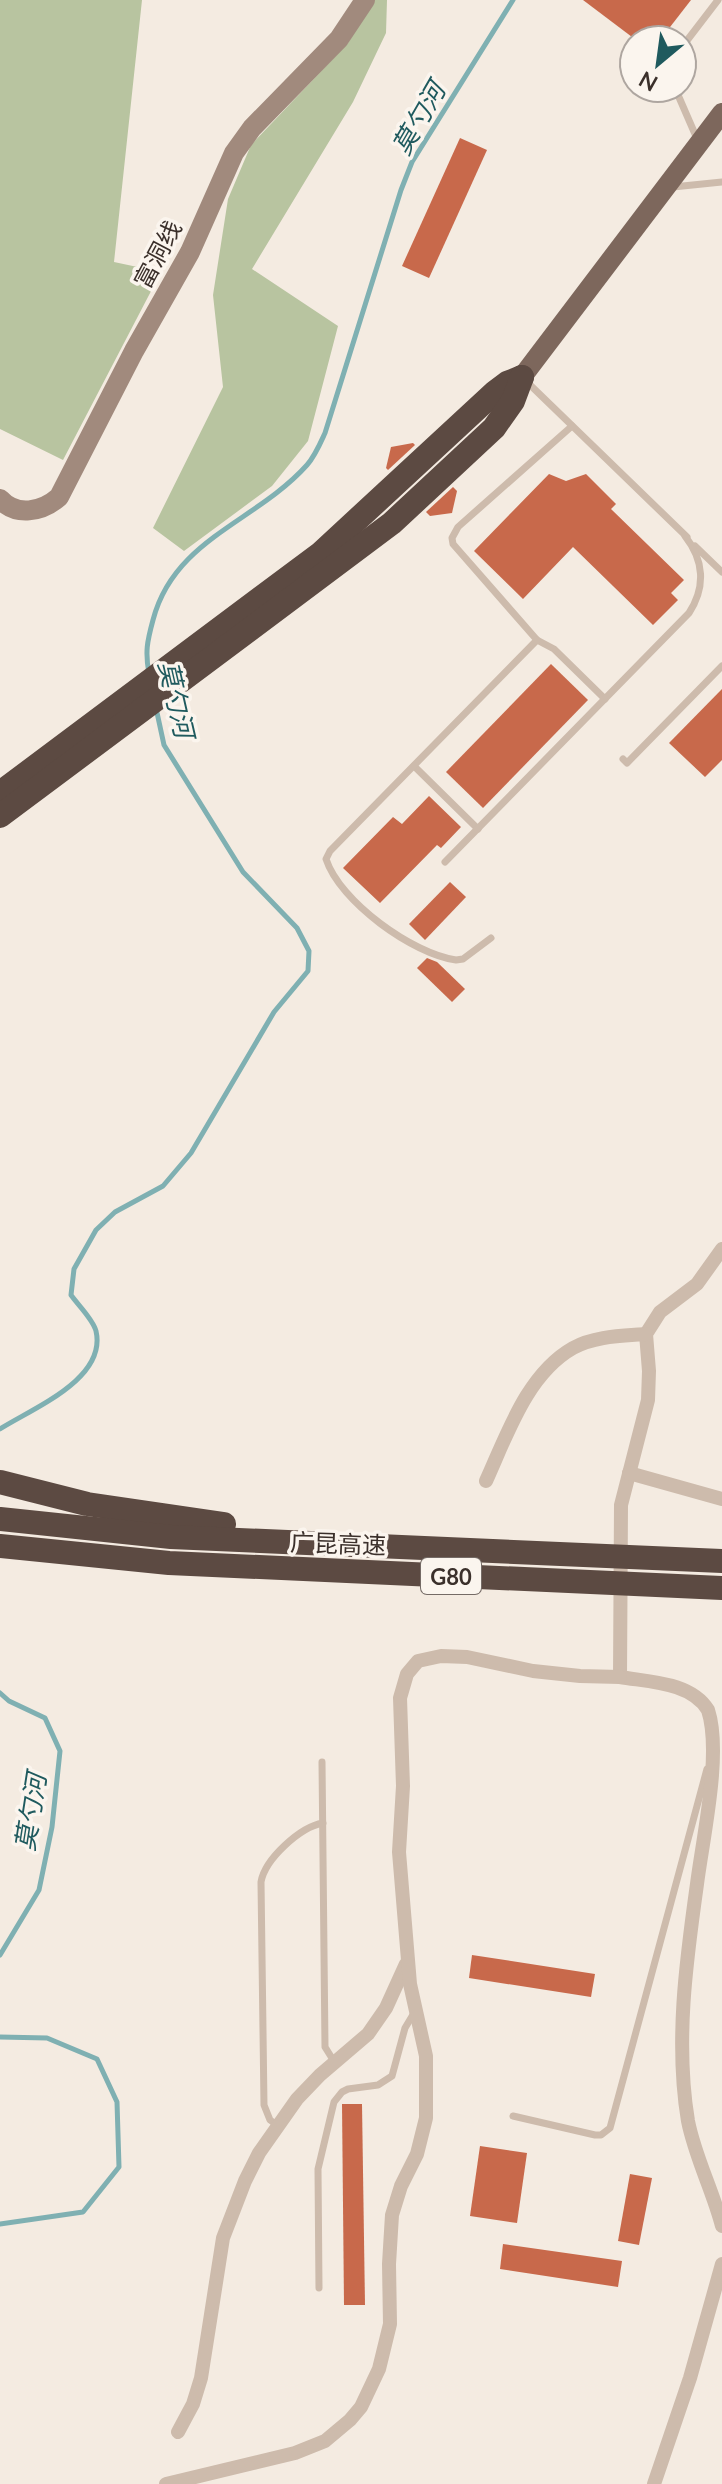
<svg xmlns="http://www.w3.org/2000/svg" width="722" height="2484" viewBox="0 0 722 2484" font-family="Lato,'Noto Sans SC',sans-serif">
  <style>
    .green { fill: #b8c4a0 }
    .lines { fill: none; stroke-linecap: round; stroke-linejoin: round }
    .stream { stroke: #7fb0b2; stroke-width: 5 }
    .building { fill: #c8694b }
    .lane { stroke: #cdbbac; stroke-width: 7 }
    .street { stroke: #cdbbac; stroke-width: 14 }
    .secondary { stroke: #a18a7d; stroke-width: 20 }
    .primary { stroke: #7d675c; stroke-width: 20 }
    .highway { stroke: #5c4a42; stroke-width: 24 }
    .labels { text-anchor: middle; dominant-baseline: central; stroke-width: 7; stroke-linejoin: round; paint-order: stroke }
    .shield { fill: #fbf5ee; stroke: #756b66; stroke-width: 2 }
    .shield-label { font-size: 22px; font-weight: bold; fill: #3b302b }
    .street-label { font-size: 24px; fill: #3b302b; stroke: #fbf5ee }
    .water-label { font-size: 26px; font-style: italic; fill: #1f5a5e; stroke: #fbf5ee }
  </style>
  <rect width="100%" height="100%" fill="#f4ebe1"/>
  <!-- green -->
  <g class="green">
    <polygon points="0,0 142,0 114,262 161,272 63,460 0,429"/>
    <polygon points="373,0 387,0 386,33 353,102 252,269 338,326 308,441 272,486 184,551 153,528 223,387 213,295 228,199 251,145 348,43"/>
  </g>
  <g class="lines">
    <!-- stream -->
    <g class="stream">
      <path d="M149 674C145 652 147 642 153 620 174 539 256 522 307 465 315 456 320 444 325 433L401 190 412 162 513 0"/>
      <path d="M0 1429C33 1408 107 1379 96 1331 93 1319 78 1305 71 1295L74 1269 96 1230 115 1212 163 1186 191 1153 274 1012 308 971 309 951 297 928 243 872 164 745 156 708"/>
      <polyline points="0,1693 9,1701 45,1718 60,1751 52,1827 39,1890 0,1955"/>
      <polyline points="0,2037 47,2038 97,2059 117,2102 119,2167 83,2212 0,2224"/>
    </g>
  </g>
  <!-- building -->
  <g class="building">
    <polygon points="583,0 691,0 660,40 636,40"/>
    <polygon points="460,138 487,150 429,278 402,266"/>
    <polygon points="413,443 415,445 388,470 386,468 391,447"/>
    <polygon points="549,474 566,481 586,474 616,504 611,509 684,580 671,593 678,600 653,625 573,547 523,599 474,551"/>
    <polygon points="453,487 457,491 452,513 430,516 426,512"/>
    <polygon points="551,664 588,700 483,808 446,772"/>
    <polygon points="722,689 722,760 705,777 669,743"/>
    <polygon points="429,796 461,827 441,848 437,845 380,903 343,868 393,817 402,824"/>
    <polygon points="450,882 466,897 425,940 409,924"/>
    <polygon points="427,958 437,962 465,989 452,1002 417,968"/>
    <polygon points="472,1955 595,1974 591,1997 469,1978"/>
    <polygon points="342,2104 362,2104 365,2305 344,2305"/>
    <polygon points="480,2146 527,2153 517,2223 470,2216"/>
    <polygon points="630,2174 652,2178 639,2245 618,2241"/>
    <polygon points="503,2244 622,2261 618,2287 500,2269"/>
  </g>
  <g class="lines">
    <!-- lane -->
    <g class="lane">
      <polyline points="682,47 718,0"/>
      <polyline points="675,88 698,141"/>
      <polyline points="673,187 722,182"/>
      <polyline points="526,381 687,537"/>
      <polyline points="572,426 458,527 452,538 453,544 537,640 554,649 605,699"/>
      <polyline points="695,546 722,572"/>
      <polyline points="623,759 627,763 722,666"/>
      <polyline points="414,766 478,829"/>
      <path d="M445 862 689 613C706 587 704 560 685 536"/>
      <path d="M491 938 463 959 456 960C413 954 340 902 326 859L330 851 537 640"/>
      <polyline points="322,1762 325,2047 335,2063"/>
      <polyline points="513,2116 595,2135 601,2135 610,2128 707,1769"/>
      <path d="M277 2125 270 2120 264 2105 261 1882C265 1859 300 1827 323 1823"/>
      <polyline points="319,2288 318,2169 334,2102 342,2092 348,2089 378,2085 392,2076 405,2028 414,2013"/>
    </g>
    <!-- street -->
    <g class="street">
      <path d="M722 1249 697 1284 660 1312 646 1334 649 1371 648 1400 621 1505 620 1677C649 1682 691 1682 708 1710 722 1753 703 1837 697 1884 686 1962 675 2043 688 2121 695 2157 713 2191 722 2226"/>
      <polyline points="629,1473 722,1499"/>
      <path d="M486 1481C507 1435 527 1374 573 1348 595 1336 622 1336 646 1334"/>
      <polyline points="178,2432 193,2404 201,2378 223,2238 245,2181 259,2153 297,2099 320,2075 368,2034 386,2008 406,1964"/>
      <polyline points="166,2484 295,2453 325,2441 350,2420 361,2407 379,2369 390,2324 389,2264 392,2215 401,2186 417,2154 426,2118 426,2056 410,1984 399,1852 403,1786 400,1698 407,1674 418,1661 441,1656 467,1657 533,1671 580,1676 620,1677"/>
      <polyline points="654,2484 690,2378 722,2264"/>
    </g>
    <!-- secondary -->
    <path class="secondary" d="M0 499C16 517 42 512 59 497L134 351 190 252 234 153 252 128 339 39 365 0"/>
    <!-- primary -->
    <polyline class="primary" points="522,377 722,113"/>
    <!-- highway -->
    <g class="highway">
      <polyline points="0,793 321,553 495,392 507,383 522,377"/>
      <polyline points="0,816 392,523 494,428 513,401 522,377"/>
      <polyline points="0,1482 87,1504 224,1524"/>
      <polyline points="0,1519 171,1537 722,1561"/>
      <polyline points="0,1546 169,1563 722,1588"/>
    </g>
  </g>
  <g class="labels">
    <!-- shield labels -->
    <rect class="shield" x="421" y="1558" width="60" height="36" rx="6"/>
    <g class="shield-label">
      <text x="451" y="1576">G80</text>
    </g>
    <!-- street labels -->
    <g class="street-label">
      <text transform="translate(157 254) rotate(-62)">富洞线</text>
      <text transform="translate(338 1543) rotate(2)">广昆高速</text>
    </g>
    <!-- water labels -->
    <g class="water-label">
      <text transform="translate(418 118) rotate(-60)">莫勺河</text>
      <text transform="translate(177 699) rotate(77)">莫勺河</text>
      <text transform="translate(30 1812) rotate(-81)">莫勺河</text>
    </g>
  </g>
  <!-- north arrow -->
  <g transform="translate(658 64) rotate(209)"><circle r="38" fill="#fbf5ee" stroke="#aea6a0" stroke-width="2"/>
  <path d="M0-6L14 30L0 20L-14 30Z" fill="#1f5a5e"/>
  <text y="-12" font-size="22" font-weight="bold" text-anchor="middle" fill="#3b302b">N</text>
  </g>
</svg>
